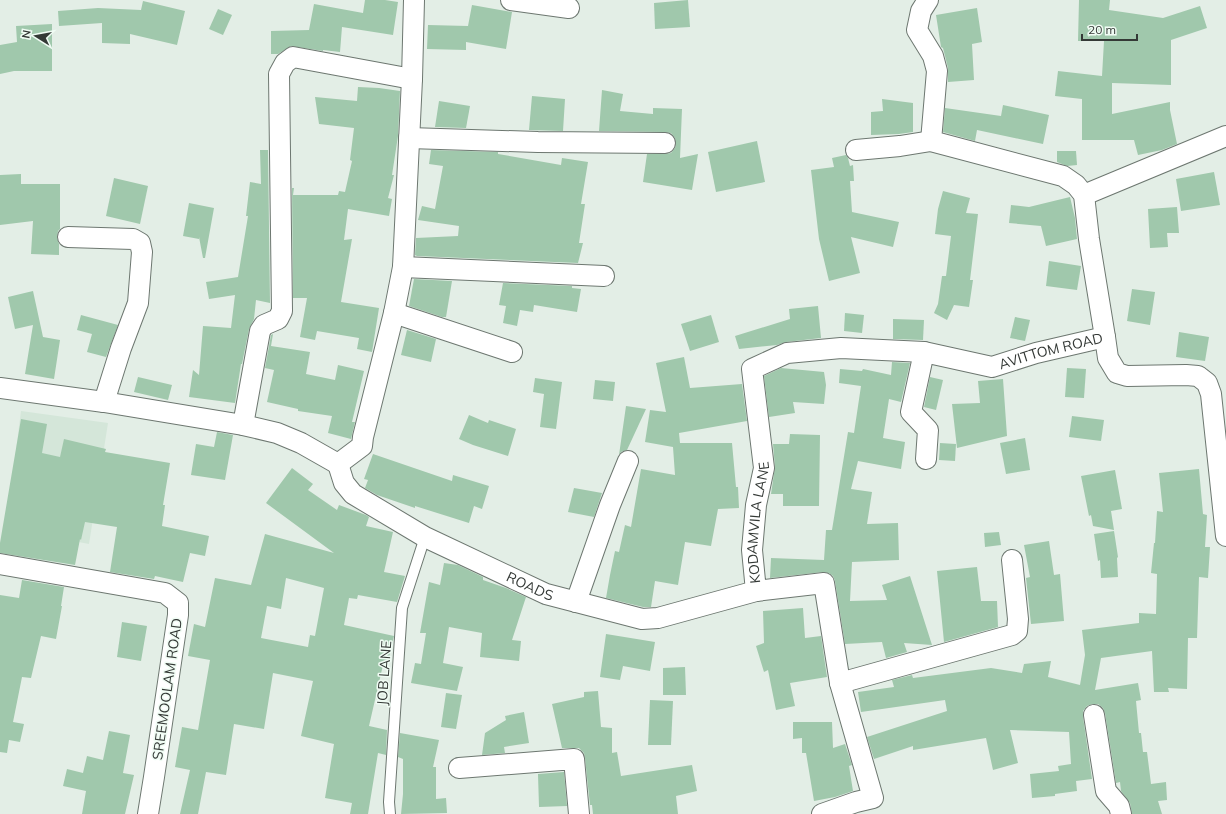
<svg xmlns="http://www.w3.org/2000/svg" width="1226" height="814" viewBox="0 0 1226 814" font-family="Mulish,sans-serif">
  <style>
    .built { fill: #d4e6d9 }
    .building { fill: #a0c8ac; fill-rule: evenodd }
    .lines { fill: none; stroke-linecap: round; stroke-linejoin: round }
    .lane-casing { stroke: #6d7770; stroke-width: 12 }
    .street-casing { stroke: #6d7770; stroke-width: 22 }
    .lane { stroke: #fff; stroke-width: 10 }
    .street { stroke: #fff; stroke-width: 20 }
    .labels { text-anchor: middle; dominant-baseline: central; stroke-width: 3; stroke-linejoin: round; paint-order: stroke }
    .street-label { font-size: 14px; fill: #343936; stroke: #f0fcf4 }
  </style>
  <rect width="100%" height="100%" fill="#e3eee6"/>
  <!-- built -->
  <polygon class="built" points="21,411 108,423 89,544 6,528"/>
  <!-- building -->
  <g class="building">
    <polygon points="365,0 385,0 398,2 393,35 342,27 340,52 323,50 323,51 291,46 278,54 271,54 271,31 309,30 314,4 363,13"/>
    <polygon points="688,0 690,27 655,29 654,3"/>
    <polygon points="1079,0 1110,0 1109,10 1163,18 1200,6 1207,28 1171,40 1171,85 1112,83 1112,114 1170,102 1170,110 1177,144 1162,150 1138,155 1134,140 1082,140 1082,99 1055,96 1058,71 1102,76 1104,41 1078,41"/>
    <polygon points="143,1 185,11 177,45 130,34 130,44 102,43 102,23 59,26 58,11 98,8 141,10"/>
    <polygon points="472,5 512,12 506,49 466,42 466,50 427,49 428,25 468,26"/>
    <polygon points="977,8 982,42 972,44 974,80 948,82 948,68 943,48 941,47 936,15"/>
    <polygon points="218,9 232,15 223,35 209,29"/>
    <polygon points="52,24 52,71 14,71 0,74 0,45 17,42 16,26"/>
    <polygon points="358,87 379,88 400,91 398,136 392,175 394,175 388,198 392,199 389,216 348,209 344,240 352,239 341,302 379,308 372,352 357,349 359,338 317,331 315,340 300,337 307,298 293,298 292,188 294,188 293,195 338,195 339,191 345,192 352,161 350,160 354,128 319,124 315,97 357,101"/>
    <polygon points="602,90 623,94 620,111 653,114 653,108 682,109 680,158 698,154 692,190 643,182 647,154 665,154 671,153 675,148 676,143 675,138 671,133 665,132 599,131"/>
    <polygon points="532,96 565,99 563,131 529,130"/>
    <polygon points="882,99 913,103 913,132 899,134 871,135 871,112 883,111"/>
    <polygon points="439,101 470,106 466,128 435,127"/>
    <polygon points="1003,105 1049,115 1043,144 977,130 975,141 943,132 945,108 1001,116"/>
    <polygon points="757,141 765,182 716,192 708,152"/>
    <polygon points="260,150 268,150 270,303 256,300 254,319 249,329 242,364 241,364 235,403 189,397 193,370 199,375 203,326 231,328 235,295 209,299 206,282 238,277 248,216 246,216 250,182 261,184"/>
    <polygon points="431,150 498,152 498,154 561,165 562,158 588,162 581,204 585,204 579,243 583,243 578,263 417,256 415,255 416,238 458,236 459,226 418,220 422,206 435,209 443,166 429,164"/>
    <polygon points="1057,151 1076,151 1077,165 1067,166 1057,162"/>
    <polygon points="846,155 848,158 850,166 853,165 854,181 850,181 852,212 899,222 893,247 851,237 860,273 829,281 819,239 811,170 834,167 832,158"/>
    <polygon points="1214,172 1220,205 1181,211 1176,179"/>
    <polygon points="21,174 21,184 60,184 60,229 58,231 57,237 59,244 59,255 31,254 33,221 0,225 0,175"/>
    <polygon points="114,178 148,186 140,224 106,216"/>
    <polygon points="943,191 970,198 966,213 978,214 970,280 973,280 969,307 954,305 947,320 934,313 938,304 942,276 946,276 951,236 935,234 938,209"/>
    <polygon points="1070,197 1075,218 1077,239 1046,246 1041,226 1009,223 1011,205 1029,207"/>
    <polygon points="189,203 214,208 205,258 203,258 199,237 199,239 183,236"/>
    <polygon points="1177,207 1179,233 1167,233 1168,247 1150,248 1148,209"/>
    <polygon points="1049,261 1081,266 1077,290 1046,286"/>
    <polygon points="414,279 452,281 446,317 442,317 409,306"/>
    <polygon points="503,283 572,286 572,288 581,289 577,312 534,305 533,312 520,310 517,326 503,323 506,306 499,305"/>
    <polygon points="1132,289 1155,292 1150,325 1127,321"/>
    <polygon points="33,291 43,337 60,340 54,379 25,374 33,325 15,329 8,297"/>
    <polygon points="818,306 821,338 786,342 777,345 739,349 735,336 790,319 789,309"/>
    <polygon points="845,313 864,315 862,333 844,331"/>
    <polygon points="81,315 118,325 106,357 87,352 92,334 77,330"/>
    <polygon points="711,315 719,342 690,351 681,324"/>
    <polygon points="1015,317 1030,320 1025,341 1010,338"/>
    <polygon points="893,319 924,320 923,340 893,339"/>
    <polygon points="407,330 436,339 431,362 401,355"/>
    <polygon points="1179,332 1209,337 1205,361 1176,357"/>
    <polygon points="273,334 271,346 310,352 306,374 335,380 338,365 364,371 352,422 355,422 351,439 328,433 332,416 298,411 298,409 267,402 274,370 265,368 271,335"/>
    <polygon points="684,357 690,388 742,384 747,421 679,433 680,443 732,443 736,487 738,487 739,508 718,509 711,546 685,542 678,585 655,581 651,607 643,607 606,598 610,575 615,551 619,552 625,525 631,527 641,469 675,475 673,447 645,442 650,410 666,412 656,363"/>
    <polygon points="892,362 910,363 901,402 889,399 883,438 905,442 901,469 858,461 851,489 872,492 867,524 898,523 899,560 852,562 850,601 887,600 882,585 910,576 932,645 904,643 907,652 886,658 882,642 845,644 835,581 833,576 829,573 823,572 770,578 771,558 824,560 826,530 832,530 848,432 854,433 861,386 839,383 840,369 862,371 863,369 891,375"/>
    <polygon points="781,368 824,372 826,385 824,404 793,402 795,413 769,417 764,376"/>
    <polygon points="1067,368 1086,369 1084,398 1065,397"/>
    <polygon points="138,377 172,385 168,400 134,392"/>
    <polygon points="930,377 943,380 936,410 924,407"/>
    <polygon points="535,378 562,382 556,429 540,427 544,394 533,392"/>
    <polygon points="1003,379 1007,436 957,448 952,404 980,403 978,381"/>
    <polygon points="595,380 615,382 613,401 593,399"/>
    <polygon points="626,406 646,409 627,450 621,452 619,455"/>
    <polygon points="469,415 488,423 489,420 516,429 508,456 473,445 459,439"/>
    <polygon points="1072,416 1104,420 1101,441 1069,437"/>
    <polygon points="21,419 47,424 42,453 60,457 64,439 106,449 105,452 170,463 163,505 165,505 162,526 209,536 205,556 190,553 183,582 155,576 154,579 110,572 117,527 85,522 81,540 80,539 75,565 0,553 0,543"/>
    <polygon points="217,432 233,435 225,480 191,475 196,444 214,447"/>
    <polygon points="790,434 820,435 819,506 783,506 783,494 771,494 775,467 773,444 789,444"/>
    <polygon points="1025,438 1030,470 1006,474 1000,443"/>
    <polygon points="940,443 956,444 955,461 939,460"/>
    <polygon points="373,454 452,481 453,475 489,486 482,509 474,506 469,523 415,506 415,508 377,495 365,488 368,480 364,479"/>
    <path d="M292 468 313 484 308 490 337 510 339 505 366 515 369 517 366 526 393 532 384 572 405 576 397 602 358 595 357 599 349 598 344 625 394 636 387 666 383 665 369 726 387 730 386 755 378 753 368 814H350L352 803 325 798 334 744 301 736 313 681 273 673 264 729 234 724 226 775 206 772 198 814H180L190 770 175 767 182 727 198 730 210 660 188 656 194 624 205 627 215 578 251 585 265 534 334 553 266 503ZM286 578 324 588 315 636 310 635 308 647 261 638 267 606 281 609Z"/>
    <polygon points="1199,469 1203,514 1207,515 1205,547 1210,547 1208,578 1199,577 1197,638 1188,638 1187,689 1168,688 1169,692 1154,692 1152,651 1101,658 1095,690 1138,683 1141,700 1136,701 1139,733 1141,733 1143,752 1147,752 1151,784 1166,782 1167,800 1158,801 1162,814 1132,814 1130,803 1121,791 1120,782 1116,783 1105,713 1103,708 1098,704 1092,704 1087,706 1083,711 1083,717 1092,779 1076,781 1077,791 1055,794 1055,796 1032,798 1030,774 1059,771 1058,766 1071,764 1069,732 1010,730 1018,763 993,770 986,738 913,750 913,746 874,759 867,737 947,711 945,700 861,712 858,692 894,687 892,680 912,675 913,678 991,668 1022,673 1024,664 1051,661 1048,677 1080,685 1085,655 1082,630 1139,623 1139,613 1156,614 1157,574 1151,573 1154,543 1155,543 1157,511 1163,512 1159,473"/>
    <polygon points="1115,470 1122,509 1111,511 1114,530 1093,526 1091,515 1089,516 1081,476"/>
    <polygon points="574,488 602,493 594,517 568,512"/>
    <polygon points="1114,531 1118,557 1117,558 1118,577 1101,578 1100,560 1098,561 1094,534"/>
    <polygon points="999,532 1001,545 985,547 984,533"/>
    <polygon points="1049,541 1054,575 1060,574 1064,621 1031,624 1026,578 1030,577 1024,545"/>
    <polygon points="444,563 458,565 483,577 483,580 506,588 526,597 512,640 521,641 519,661 480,657 482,633 449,627 443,663 463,667 457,691 411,683 415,663 421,664 426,633 420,633 429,582 440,585"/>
    <polygon points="977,567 981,601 997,601 998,627 944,642 937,571"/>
    <polygon points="22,580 64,587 61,606 62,606 56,639 41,636 31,678 22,677 13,722 24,724 20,742 9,740 7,753 0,752 0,595 19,598"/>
    <polygon points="803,608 805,638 821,636 827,677 790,683 795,706 776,710 768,670 764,672 756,646 764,643 763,611"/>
    <polygon points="122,622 147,626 141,661 117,657"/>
    <polygon points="606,634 655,642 650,671 623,666 620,680 600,677"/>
    <polygon points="685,667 686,695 663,695 663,668"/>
    <polygon points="598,691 601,727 612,728 612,753 617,752 621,776 692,765 697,791 676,796 678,814 593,814 592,805 590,805 585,758 584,753 579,748 562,748 552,704 584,697 584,692"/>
    <polygon points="446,693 462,695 456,729 441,727"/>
    <polygon points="650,700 673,701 671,745 648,745"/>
    <polygon points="524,712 529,743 504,747 505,753 482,755 485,733 506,720 505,716"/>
    <polygon points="793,722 832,722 833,748 845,744 852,765 849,766 853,791 835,797 814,801 806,753 802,753 802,738 793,739"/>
    <polygon points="109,731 130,735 123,773 134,775 125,814 82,814 86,791 63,786 67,769 83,773 87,756 103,760"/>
    <polygon points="400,733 439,740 433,767 436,767 436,799 446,798 447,813 401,814 403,794 403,759 398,757"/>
    <polygon points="564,772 567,806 539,807 538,774"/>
  </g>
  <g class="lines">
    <defs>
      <polyline id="lane" points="390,814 389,802 402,608 425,537"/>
      <g id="street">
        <polyline points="511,0 569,8"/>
        <polyline points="928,0 921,11 917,30 933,56 937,71 931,141 1063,176 1076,185 1084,195 1089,239 1105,337"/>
        <polyline points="409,138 538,142 665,143"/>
        <polyline points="856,150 900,146 931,141"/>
        <polyline points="1084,195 1226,136"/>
        <polyline points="68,237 133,239 140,243 142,252 138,303 121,348 104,402"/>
        <polyline points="403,267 604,276"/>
        <polyline points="394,313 512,352"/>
        <polyline points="0,388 104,402 243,425 277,433 301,443 338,464 362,446 363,437 394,313 403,267 412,79 414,0"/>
        <polyline points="243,425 260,331 264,325 278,319 282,311 279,74 285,63 293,57 412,79"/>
        <path id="s1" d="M926 459 928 430 911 412 924 352 992 367 1036 353 1105 337 1108 358 1117 373 1127 376 1186 375 1198 376 1207 383 1211 394 1226 536"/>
        <path id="s2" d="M338 464 344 483 353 494 425 537 546 594 642 619 658 618 756 591"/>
        <polyline points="0,564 165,593 178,603 178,615 154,777 148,814"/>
        <polyline points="576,602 610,505 628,461"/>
        <polyline points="840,683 1012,635 1017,631 1018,619 1012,560"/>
        <polyline points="1094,715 1106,791 1119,806 1121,814"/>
        <polyline points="459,768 574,759 579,814"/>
        <path id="s3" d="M822 814 856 802 873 798 840 683 824 583 756 591 752 550 756 505 764 468 752 369 787 353 841 348 924 352"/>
      </g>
    </defs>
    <!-- lane casing -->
    <use href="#lane" class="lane-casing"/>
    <!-- street casing -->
    <use href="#street" class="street-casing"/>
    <!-- lane -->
    <use href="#lane" class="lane"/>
    <!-- street -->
    <use href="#street" class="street"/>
  </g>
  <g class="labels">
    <!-- street labels -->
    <g class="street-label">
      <text stroke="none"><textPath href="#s1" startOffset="246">AVITTOM ROAD</textPath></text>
      <text stroke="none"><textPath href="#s3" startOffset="412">KODAMVILA LANE</textPath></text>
      <text stroke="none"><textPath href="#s2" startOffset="234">ROADS</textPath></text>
      <text transform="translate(384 673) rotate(-86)">JOB LANE</text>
      <text transform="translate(167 689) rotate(-82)">SREEMOOLAM ROAD</text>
    </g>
  </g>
  <!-- north arrow -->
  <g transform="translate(36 36) rotate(281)" stroke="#f0fcf4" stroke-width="3" paint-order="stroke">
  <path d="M0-3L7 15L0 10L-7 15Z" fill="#343936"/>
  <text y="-6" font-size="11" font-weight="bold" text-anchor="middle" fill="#343936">N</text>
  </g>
  <!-- scale -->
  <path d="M1082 34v6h55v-6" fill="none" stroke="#343936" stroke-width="2"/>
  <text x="1088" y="34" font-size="12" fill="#343936" stroke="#f0fcf4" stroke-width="3" paint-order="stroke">20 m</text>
</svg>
